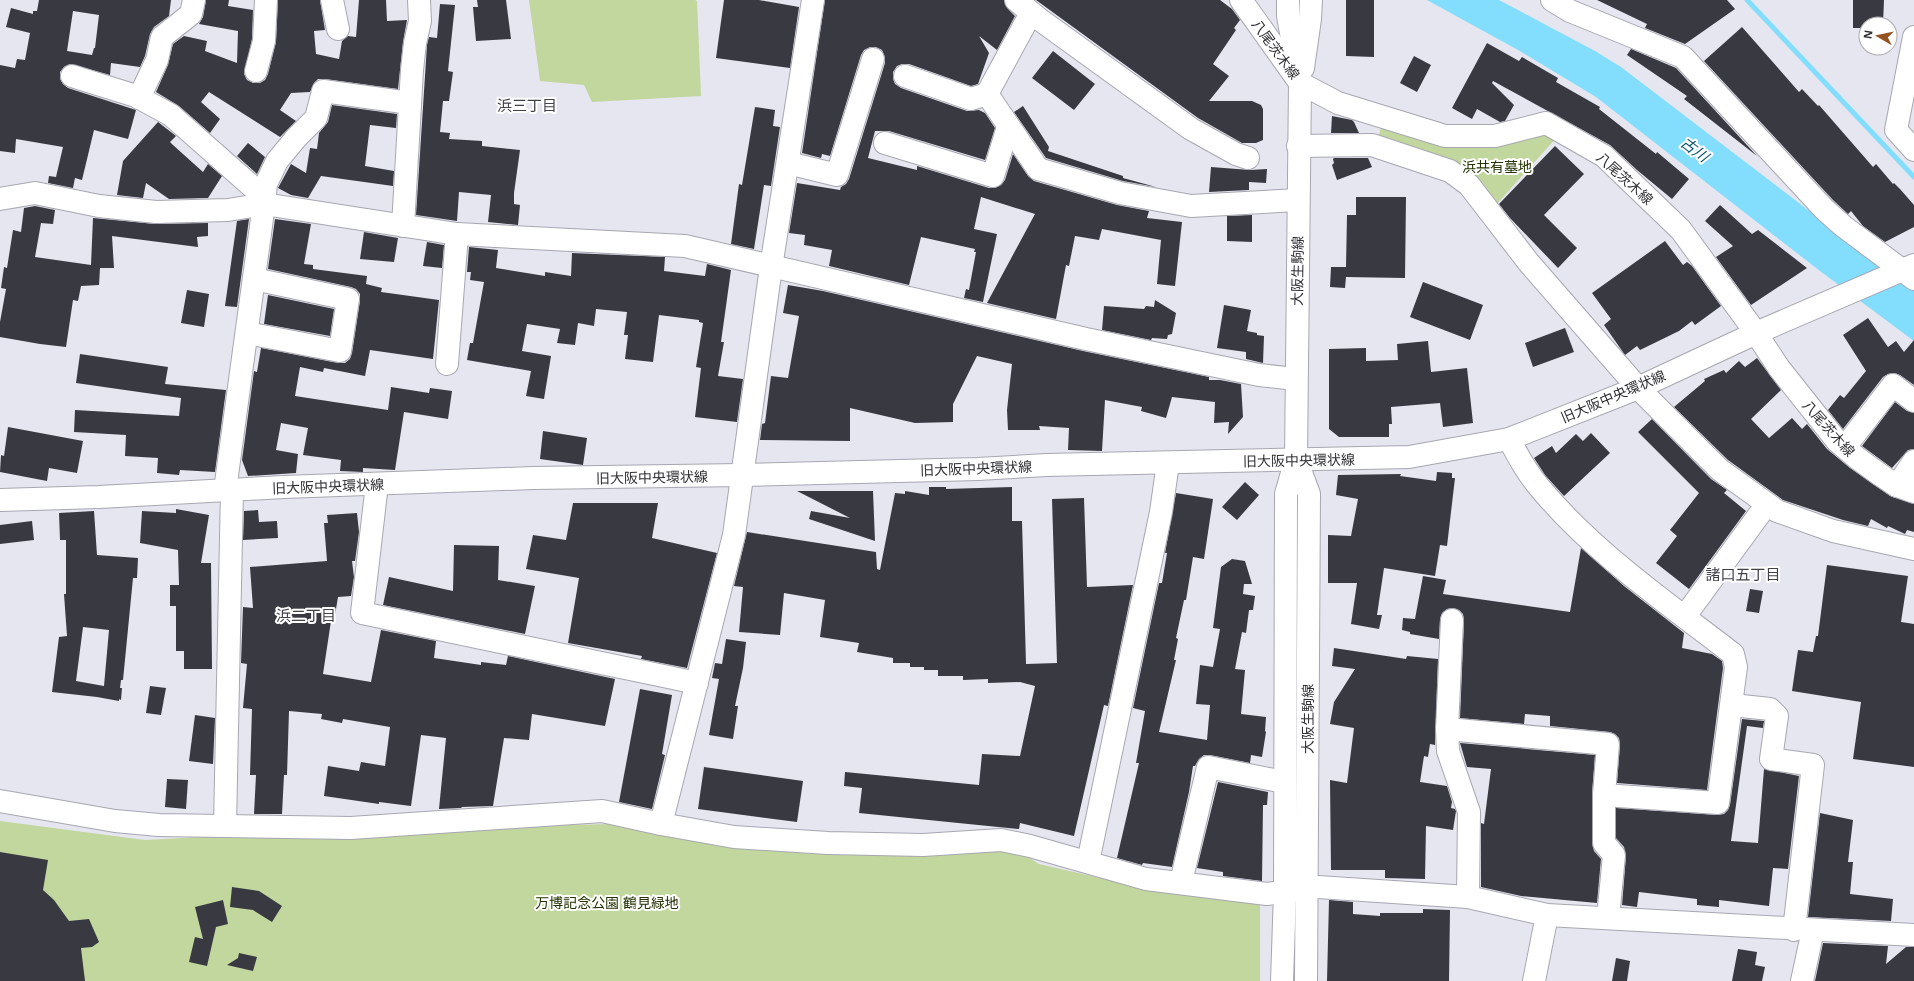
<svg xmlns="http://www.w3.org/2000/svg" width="1914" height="981" viewBox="0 0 1914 981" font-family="'Open Sans','Noto Sans JP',sans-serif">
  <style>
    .green { fill: #c2d79d }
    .water { fill: #83ddfc }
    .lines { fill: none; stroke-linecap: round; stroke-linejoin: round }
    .stream { stroke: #83ddfc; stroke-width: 5 }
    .building { fill: #393942; fill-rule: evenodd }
    .minor-casing { stroke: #a7a7b2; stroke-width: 24 }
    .major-casing { stroke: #a7a7b2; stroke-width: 24 }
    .minor { stroke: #fff; stroke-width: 22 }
    .major { stroke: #fff; stroke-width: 22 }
    .labels { text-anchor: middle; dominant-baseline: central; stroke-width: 4; stroke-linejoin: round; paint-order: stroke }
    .street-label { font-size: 14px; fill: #303034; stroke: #fff }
    .park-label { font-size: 14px; fill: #233100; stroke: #fff }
    .neighbourhood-label { font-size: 15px; fill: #42414a; stroke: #fff }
    .water-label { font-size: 15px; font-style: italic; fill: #05556a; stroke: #fff }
  </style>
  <rect width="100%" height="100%" fill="#e6e6f1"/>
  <!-- green -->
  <g class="green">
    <polygon points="529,0 695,0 697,1 701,96 592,102 584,85 540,81"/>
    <polygon points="1381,127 1541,131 1558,136 1495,206 1378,139"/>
    <polygon points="0,821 145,840 295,832 347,839 480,827 612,824 785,850 950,855 996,848 1021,852 1039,864 1139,887 1260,903 1260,981 0,981"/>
  </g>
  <!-- water -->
  <polygon class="water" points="1427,0 1499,0 1595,51 1621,67 1914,291 1914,341 1820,271 1596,97 1518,50"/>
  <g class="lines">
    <!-- stream -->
    <polyline class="stream" points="1747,0 1914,177"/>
  </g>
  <!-- building -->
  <g class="building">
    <path d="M39 0H171L169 16 154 27 150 34 145 56 140 67 111 63 110 75 70 64 64 67 60 72V79L63 84 68 88 136 110 128 139 94 130 82 180 75 178 73 188 48 183 49 176 56 177 63 147 16 139 15 153 0 151V65L15 68 17 59 25 60 30 33 6 27 11 8 33 14V11H37ZM73 11 99 15 95 48H94L92 55 67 51Z"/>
    <polygon points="206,0 229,0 228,6 253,10 252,39 244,74 247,80 253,83 260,83 265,80 268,74 276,42 278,0 320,0 325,30 314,31 316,54 339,59 342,41 348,36 356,37 359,0 386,0 387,21 407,20 403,42 398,89 325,79 318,79 314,83 310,92 291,93 280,110 296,121 280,137 209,92 201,102 220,119 210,133 179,106 156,92 168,65 173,44 184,36 207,41 205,51 237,63 238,31 199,24 203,17"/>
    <polygon points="477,0 506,0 511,39 476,41 473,7 478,7"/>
    <polygon points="724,0 759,0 799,7 790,68 716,58"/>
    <polygon points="825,0 1004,0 1008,9 1015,16 997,50 979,36 989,53 978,84 971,86 909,64 902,64 897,66 893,72 893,79 895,84 901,88 967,111 979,110 985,113 995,128 985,160 889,131 875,131 868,158 917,170 917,166 989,188 995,188 1001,185 1005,180 1013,154 1028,176 1034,181 1117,205 1149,211 1147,218 1182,222 1175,286 1157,284 1161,240 1102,229 1099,240 1075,236 1069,266 1066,265 1056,319 987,303 1035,214 981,197 974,229 997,234 983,302 964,298 966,289 969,290 976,252 974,252 975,249 921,237 909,285 829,266 832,250 804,245 805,235 789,233 797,183 840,190 841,187 846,184 849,179 885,63 885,57 882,50 876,47 870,47 864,50 861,55 830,156 822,154 821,158 802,153"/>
    <polygon points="1036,0 1220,0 1232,9 1240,20 1234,28 1236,30 1213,64 1229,76 1209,101 1252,101 1261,105 1263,109 1263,140 1256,143 1242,143 1198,118"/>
    <polygon points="1346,0 1374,0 1374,57 1346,56"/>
    <polygon points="1597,0 1727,0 1735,9 1685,44 1645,28 1647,24"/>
    <polygon points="1853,0 1884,0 1883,24 1866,24 1866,28 1853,28"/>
    <polygon points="440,4 455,5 448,71 453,72 449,101 443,101 440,132 450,133 449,139 482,141 482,146 520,150 514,193 514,204 520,205 518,225 488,222 491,195 459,192 457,221 416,215 427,45 429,37 437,38"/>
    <polygon points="1742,27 1799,92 1802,89 1818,106 1819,105 1873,167 1876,164 1893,184 1894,183 1900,189 1914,205 1914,227 1885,242 1863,226 1851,211 1848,214 1833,200 1704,61"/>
    <polygon points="1487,43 1519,61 1522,57 1558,78 1556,82 1600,107 1599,109 1656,154 1657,152 1689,179 1672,199 1637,170 1610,145 1493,81 1492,83 1514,105 1505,121 1500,122 1477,109 1472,119 1452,108"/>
    <polygon points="1631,49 1676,68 1757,156 1684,99 1687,96 1627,55"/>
    <polygon points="1053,51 1095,84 1074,110 1032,78"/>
    <polygon points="1414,56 1431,65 1417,92 1400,83"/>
    <polygon points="332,105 397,114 396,128 370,125 365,166 394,171 393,186 321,176 308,198 291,195 278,188 291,164 306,173 310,148 317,149 319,133 328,122"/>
    <polygon points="1023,106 1049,147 1048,151 1123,176 1123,178 1156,187 1123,181 1046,158 1014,112"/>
    <polygon points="755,107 775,110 773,126 780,127 771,186 764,185 754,249 731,244 739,184 742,185"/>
    <polygon points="1332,116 1352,120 1354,122 1359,133 1331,133"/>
    <polygon points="158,122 176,136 170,142 173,145 203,172 208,164 222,176 208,198 169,199 146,183 143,198 117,195 123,161"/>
    <polygon points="248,143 265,157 257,174 237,156"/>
    <polygon points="1555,146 1584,174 1544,215 1577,248 1558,268 1510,218 1499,204"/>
    <polygon points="1334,158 1368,158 1372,167 1337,180 1332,165 1334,163 1333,159"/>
    <polygon points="1211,167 1250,170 1267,169 1266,183 1249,182 1249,190 1209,192"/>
    <polygon points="1356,197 1406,197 1405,278 1346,277 1345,288 1330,287 1331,267 1346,267 1347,215 1356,215"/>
    <polygon points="1720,205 1752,234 1758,230 1807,268 1751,305 1716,257 1733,246 1705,221"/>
    <polygon points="35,206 55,210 53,224 41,223 35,257 91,265 93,218 155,224 208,223 208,236 197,237 198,247 112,236 114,268 100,268 99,285 81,286 78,301 73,300 66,347 40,344 0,337 0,322 6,289 1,288 4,267 7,268 13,230 21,232 24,208"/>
    <polygon points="1252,215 1252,242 1227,241 1227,216"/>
    <polygon points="249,219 237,307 225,306 237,221"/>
    <polygon points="275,219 311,224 304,264 313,265 313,269 367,276 366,284 382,288 381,292 439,300 433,359 370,350 365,376 324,368 323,372 300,367 295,396 334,402 388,410 391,387 429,393 430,388 452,391 448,419 404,412 395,470 363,468 363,472 340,471 341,460 303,455 308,428 281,423 276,450 298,454 296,473 248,476 242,460 254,371 257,372 261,348 338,363 345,363 350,359 352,353 360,301 360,294 356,289 351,287 268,269"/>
    <polygon points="364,232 398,238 394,262 360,259"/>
    <polygon points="1665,241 1683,265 1687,262 1692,266 1721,306 1695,325 1692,321 1679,331 1640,350 1637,346 1625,355 1604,325 1611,319 1592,293"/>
    <polygon points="427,242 444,245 442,268 423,266"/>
    <polygon points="469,247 498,250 496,268 545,276 545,272 571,276 572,253 665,257 664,271 705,276 707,264 731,270 721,342 724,342 718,376 743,379 737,422 695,417 701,368 696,367 703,323 699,322 699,320 659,315 653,362 625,359 628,335 624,335 627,312 596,309 594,326 578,323 575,345 557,343 560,329 527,324 522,351 551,356 544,399 526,396 531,371 467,360 470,343 473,343 484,282 470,280 471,272 467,272"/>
    <polygon points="1423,282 1483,305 1470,340 1410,317"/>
    <polygon points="788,285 823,291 1083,351 1209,377 1209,380 1220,380 1241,384 1243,417 1228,434 1229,422 1214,423 1215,402 1172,397 1166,418 1141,411 1142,407 1105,400 1102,451 1068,450 1069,428 1039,426 1040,430 1008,430 1007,410 1012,364 977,356 953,404 953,422 915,423 850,408 850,441 760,440 762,424 765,423 771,376 788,378 799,316 783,313"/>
    <polygon points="187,290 209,294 204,327 181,323"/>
    <polygon points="268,295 334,309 330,336 264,324"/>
    <polygon points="1155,300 1176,313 1172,334 1168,335 1167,339 1152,338 1151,340 1102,330 1104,306 1144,309 1146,306 1154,307"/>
    <polygon points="1224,305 1251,310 1247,331 1257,333 1257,335 1264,336 1263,363 1246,359 1246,352 1217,348"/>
    <polygon points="1868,318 1888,347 1896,341 1904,352 1914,340 1914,385 1900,375 1894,373 1888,374 1883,377 1843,429 1828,410 1840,395 1844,398 1866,371 1843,335"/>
    <polygon points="1565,328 1574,352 1533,367 1525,343"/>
    <polygon points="1428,341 1431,372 1467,368 1473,423 1443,427 1440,403 1391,407 1392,424 1389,424 1389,437 1339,437 1329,429 1329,349 1366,348 1366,361 1398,360 1397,344"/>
    <polygon points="80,354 168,367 165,384 226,390 215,472 180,470 179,475 157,473 158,458 125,456 126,435 74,432 75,410 179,416 181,398 76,383"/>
    <polygon points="1757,358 1781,390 1751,419 1769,438 1792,418 1802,429 1807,424 1827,449 1850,468 1890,496 1914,504 1914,532 1907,530 1905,534 1888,526 1887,528 1871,519 1868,526 1843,520 1783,500 1728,460 1674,407 1705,381 1704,379 1724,370 1726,373 1739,361 1745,367"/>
    <polygon points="1895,402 1907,411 1914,413 1914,449 1908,450 1892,468 1862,446"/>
    <polygon points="1652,419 1711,479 1727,490 1724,493 1746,511 1689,589 1656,563 1677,536 1670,530 1699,493 1638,432"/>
    <polygon points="8,427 83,441 77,473 49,468 47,481 0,472 1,455 4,456"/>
    <polygon points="543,431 587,438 583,465 540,459"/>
    <polygon points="1591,433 1610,453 1564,496 1545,475 1534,458 1552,446 1556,453 1576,434 1583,441"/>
    <polygon points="1437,472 1452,473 1452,478 1455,478 1447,546 1440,545 1435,576 1384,568 1377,615 1382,615 1379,629 1351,624 1357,583 1328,583 1328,535 1351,536 1358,499 1336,495 1338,475 1401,474 1400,476 1436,481"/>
    <polygon points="1245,482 1259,495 1237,520 1222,507"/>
    <polygon points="929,487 946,487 946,489 1012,487 1012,521 1022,521 1026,664 1057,663 1052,499 1084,498 1087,587 1133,585 1108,706 1104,705 1074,836 1020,823 1019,829 859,813 862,788 844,786 845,772 979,785 982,754 1020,756 1035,686 1020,682 988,683 988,679 963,680 963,676 938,676 938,670 924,670 924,667 910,667 910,663 893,663 893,658 857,652 859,643 820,637 825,600 784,593 780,635 739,632 743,587 734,586 747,532 876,552 877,569 880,570 895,493 905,494 905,491 929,495"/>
    <polygon points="797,491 873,491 875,541 809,519 811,511 850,518"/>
    <polygon points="1176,493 1213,499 1204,559 1193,557 1186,600 1184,600 1176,638 1178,639 1174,660 1176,660 1159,732 1207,740 1210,705 1196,704 1200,665 1213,667 1220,629 1213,628 1221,567 1232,559 1245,561 1252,584 1244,584 1243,594 1255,596 1253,610 1249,610 1246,633 1242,632 1235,669 1245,670 1241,714 1266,717 1265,731 1266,732 1262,757 1251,755 1250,763 1210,755 1204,755 1199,759 1195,766 1193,766 1189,792 1172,867 1143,863 1142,865 1117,858 1139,763 1136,763 1145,711 1133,708 1159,583 1162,583 1167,553 1165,553"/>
    <polygon points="573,503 658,503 652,538 717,553 687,668 641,659 642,656 568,643 579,578 526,569 533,535 566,540"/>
    <polygon points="176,509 209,515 201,563 211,563 212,669 184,669 184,651 176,651 176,606 170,606 170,585 179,585 178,550 140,543 142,511 176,513"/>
    <polygon points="258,510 259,522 277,521 278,538 243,540 244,511"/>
    <path d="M94 511 97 555 138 558 137 578H133L123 680H121L120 688H122L121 700 119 699V701L97 697 52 692 59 637 67 636 64 594H66V540H60L59 513ZM83 627 109 630 104 686 76 681Z"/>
    <polygon points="357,513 359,532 355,561 352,561 354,577 351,596 338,597 334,621 331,621 323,674 371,682 381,630 436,641 434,658 481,665 481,662 506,665 508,656 615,679 605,726 532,714 529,740 504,738 493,806 462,807 461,808 439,809 446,738 421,735 411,806 379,802 379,804 324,796 328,766 359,771 361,762 385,766 390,727 343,719 342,723 321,719 322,714 289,711 287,775 284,775 282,814 254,814 256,775 250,775 252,709 243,708 247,664 241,663 243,607 253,608 250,567 327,561 324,523 328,523 327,515"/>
    <polygon points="32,521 34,540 0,544 0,525"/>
    <polygon points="454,545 499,546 498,580 535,586 525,634 383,605 389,577 453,591"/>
    <polygon points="1581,548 1624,586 1684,633 1682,648 1712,654 1722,661 1723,668 1707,790 1617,783 1620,745 1619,738 1615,734 1610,732 1550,726 1550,716 1525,714 1524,724 1460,718 1464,621 1463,614 1459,610 1453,608 1447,609 1442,613 1440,619 1439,639 1410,634 1410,632 1402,630 1403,618 1415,619 1423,576 1446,580 1443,594 1570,612"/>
    <polygon points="1827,565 1908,576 1901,622 1914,624 1914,767 1853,759 1861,702 1792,691 1798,650 1813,652 1816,636 1818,636"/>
    <polygon points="1750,589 1763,591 1759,613 1746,611"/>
    <polygon points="726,639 746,642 743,668 735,706 738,706 733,739 709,735 719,679 712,678 715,663 722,664"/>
    <polygon points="1334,648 1406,659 1407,656 1438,659 1435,745 1430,744 1428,757 1424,756 1420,782 1447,786 1452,802 1451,808 1455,809 1456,811 1453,830 1426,826 1425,879 1385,878 1385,870 1331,870 1330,780 1347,783 1354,728 1330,724 1334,702 1355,669 1332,666"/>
    <polygon points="150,686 166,688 161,715 146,713"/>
    <polygon points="640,689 672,695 662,754 665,755 652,809 619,802"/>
    <polygon points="195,715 215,718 213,764 189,761"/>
    <polygon points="1742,719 1764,721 1763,728 1747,726 1731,841 1758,843 1764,769 1799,776 1788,869 1773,868 1769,906 1719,900 1719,907 1697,905 1697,899 1639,892 1637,907 1622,905 1626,856 1624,847 1616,838 1616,808 1717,815 1724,814 1728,810 1730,805"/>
    <polygon points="1460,743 1595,755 1592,794 1592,843 1594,851 1601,859 1597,903 1521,896 1481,887 1481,823 1484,824 1491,769 1467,767"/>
    <polygon points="704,767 803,781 797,822 698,809"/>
    <polygon points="167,779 188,780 186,809 165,807"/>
    <polygon points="1218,782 1268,792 1267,805 1263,805 1262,881 1223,876 1223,872 1197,868"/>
    <polygon points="1820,813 1853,820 1848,862 1853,862 1850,894 1893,899 1891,921 1808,917"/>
    <polygon points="0,852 48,860 43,890 54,900 69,921 89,919 99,942 92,947 81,948 85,981 0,981"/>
    <polygon points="232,887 259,891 282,906 272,922 253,910 230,907"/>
    <polygon points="223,900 228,924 216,927 207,966 189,962 195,937 203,939 195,907"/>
    <polygon points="1329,900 1353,902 1353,914 1380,916 1380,913 1423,913 1423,909 1450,910 1449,981 1327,981"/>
    <polygon points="1823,943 1888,946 1886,964 1906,947 1914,947 1914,981 1815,981"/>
    <polygon points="1738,949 1757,952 1755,965 1765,967 1762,981 1732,981"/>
    <polygon points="239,953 257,957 253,971 227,965 238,958"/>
    <polygon points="1616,958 1630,961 1627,981 1612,981"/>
  </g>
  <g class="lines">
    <defs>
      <g id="minor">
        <polyline points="332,0 338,29"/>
        <polyline points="1016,0 1039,19 1191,129 1236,154 1248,158"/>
        <polyline points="1552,0 1570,11 1683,57 1824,209 1843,226 1914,279"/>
        <polyline points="1031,13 987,94 1038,169 1120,193 1191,206 1298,200"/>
        <polyline points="1914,37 1896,130 1914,150"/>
        <polyline points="256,71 264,41 266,0"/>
        <polyline points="72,76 136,96 171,115 265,198"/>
        <polyline points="905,76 971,99 987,94"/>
        <polyline points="139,98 157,60 162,37 191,14 194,0"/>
        <polyline points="885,143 993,176 1008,127"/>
        <polyline points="1298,146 1372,145 1450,171 1469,185 1529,263 1638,388 1720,470 1777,511 1833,531 1914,549"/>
        <polyline points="788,163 837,175 873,59"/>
        <polyline points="0,199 35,193 99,206 156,212 228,210 264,204 266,184 277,161 296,138 316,118 323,91 410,103"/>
        <polyline points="403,226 412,70 415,43 420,21 419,0"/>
        <polyline points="247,333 340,351 348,299 254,279"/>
        <polyline points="447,364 457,234"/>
        <path d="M1509 439C1518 456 1527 473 1540 488 1593 552 1667 603 1733 654L1736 667 1718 803 1604 795"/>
        <polyline points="1845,447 1893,385 1914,401"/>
        <polyline points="377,484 362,613 697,683"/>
        <polyline points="1897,486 1914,461"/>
        <polyline points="225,490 264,204 457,234 685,246 1086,339 1259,375 1296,379"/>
        <polyline points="1685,616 1767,504"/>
        <polyline points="1452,620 1447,729 1448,751 1469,812 1468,897"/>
        <polyline points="1732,705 1770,709 1777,716 1771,759 1813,765 1794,930"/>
        <polyline points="1447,729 1608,744 1604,795 1604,843 1614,855 1608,918"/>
        <polyline points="0,801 115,821 159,825 351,828 602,811 661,824 734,535 771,267 813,0"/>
        <polyline points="661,824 734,837 828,843 923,845 1001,840 1030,846 1146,879 1267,894 1318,887 1468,897 1547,915 1914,935"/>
        <polyline points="225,826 232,490"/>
        <polyline points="1088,862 1161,512 1168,463"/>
        <polyline points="1181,882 1208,767 1284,782"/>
        <polyline points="1534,981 1547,915"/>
        <polyline points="1802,981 1813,930"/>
      </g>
      <g id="major">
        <polyline points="1241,0 1300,83 1338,103 1445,136 1495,136 1546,123 1604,156 1681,230 1756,333 1779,368 1837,441 1857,458 1879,474 1897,486 1914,492"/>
        <polyline points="1303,68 1310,19 1311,0"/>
        <polyline points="1296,459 1309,494 1306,981"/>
        <polyline points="0,500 99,497 284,487 533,478 741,475 978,469 1046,465 1409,457 1509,439 1638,388 1756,333 1914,265"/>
        <polyline points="1282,981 1285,892 1286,494 1296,459 1300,83 1288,16 1288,0"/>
      </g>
    </defs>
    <!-- minor casing -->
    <use href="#minor" class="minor-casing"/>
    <!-- major casing -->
    <use href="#major" class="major-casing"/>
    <!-- minor -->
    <use href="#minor" class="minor"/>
    <!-- major -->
    <use href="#major" class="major"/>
  </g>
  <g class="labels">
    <!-- street labels -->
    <g class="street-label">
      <text transform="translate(1276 49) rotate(54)">八尾茨木線</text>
      <text transform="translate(1625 178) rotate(42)">八尾茨木線</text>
      <text transform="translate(1297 271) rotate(-89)">大阪生駒線</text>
      <text transform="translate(1613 396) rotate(-23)">旧大阪中央環状線</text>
      <text transform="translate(1829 428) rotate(48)">八尾茨木線</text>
      <text transform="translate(1299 460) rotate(-1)">旧大阪中央環状線</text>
      <text transform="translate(976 468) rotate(-2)">旧大阪中央環状線</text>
      <text transform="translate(652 477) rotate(-1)">旧大阪中央環状線</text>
      <text transform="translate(328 486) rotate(-2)">旧大阪中央環状線</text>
      <text transform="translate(1307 719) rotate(-90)">大阪生駒線</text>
    </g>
    <!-- park labels -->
    <g class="park-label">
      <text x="1497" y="166">浜共有墓地</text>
      <text x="607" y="902">万博記念公園 鶴見緑地</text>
    </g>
    <!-- neighbourhood labels -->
    <g class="neighbourhood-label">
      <text x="527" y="105">浜三丁目</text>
      <text x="1743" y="574">諸口五丁目</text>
      <text x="306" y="615">浜二丁目</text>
    </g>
    <!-- water labels -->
    <g class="water-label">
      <text transform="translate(1695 149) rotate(37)">古川</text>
    </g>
  </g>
  <!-- north arrow -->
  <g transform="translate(1878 36) rotate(279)"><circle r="19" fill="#ffffff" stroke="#acacae"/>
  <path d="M0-3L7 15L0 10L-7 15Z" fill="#945121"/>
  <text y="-6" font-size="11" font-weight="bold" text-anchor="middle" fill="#303034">N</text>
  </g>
</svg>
